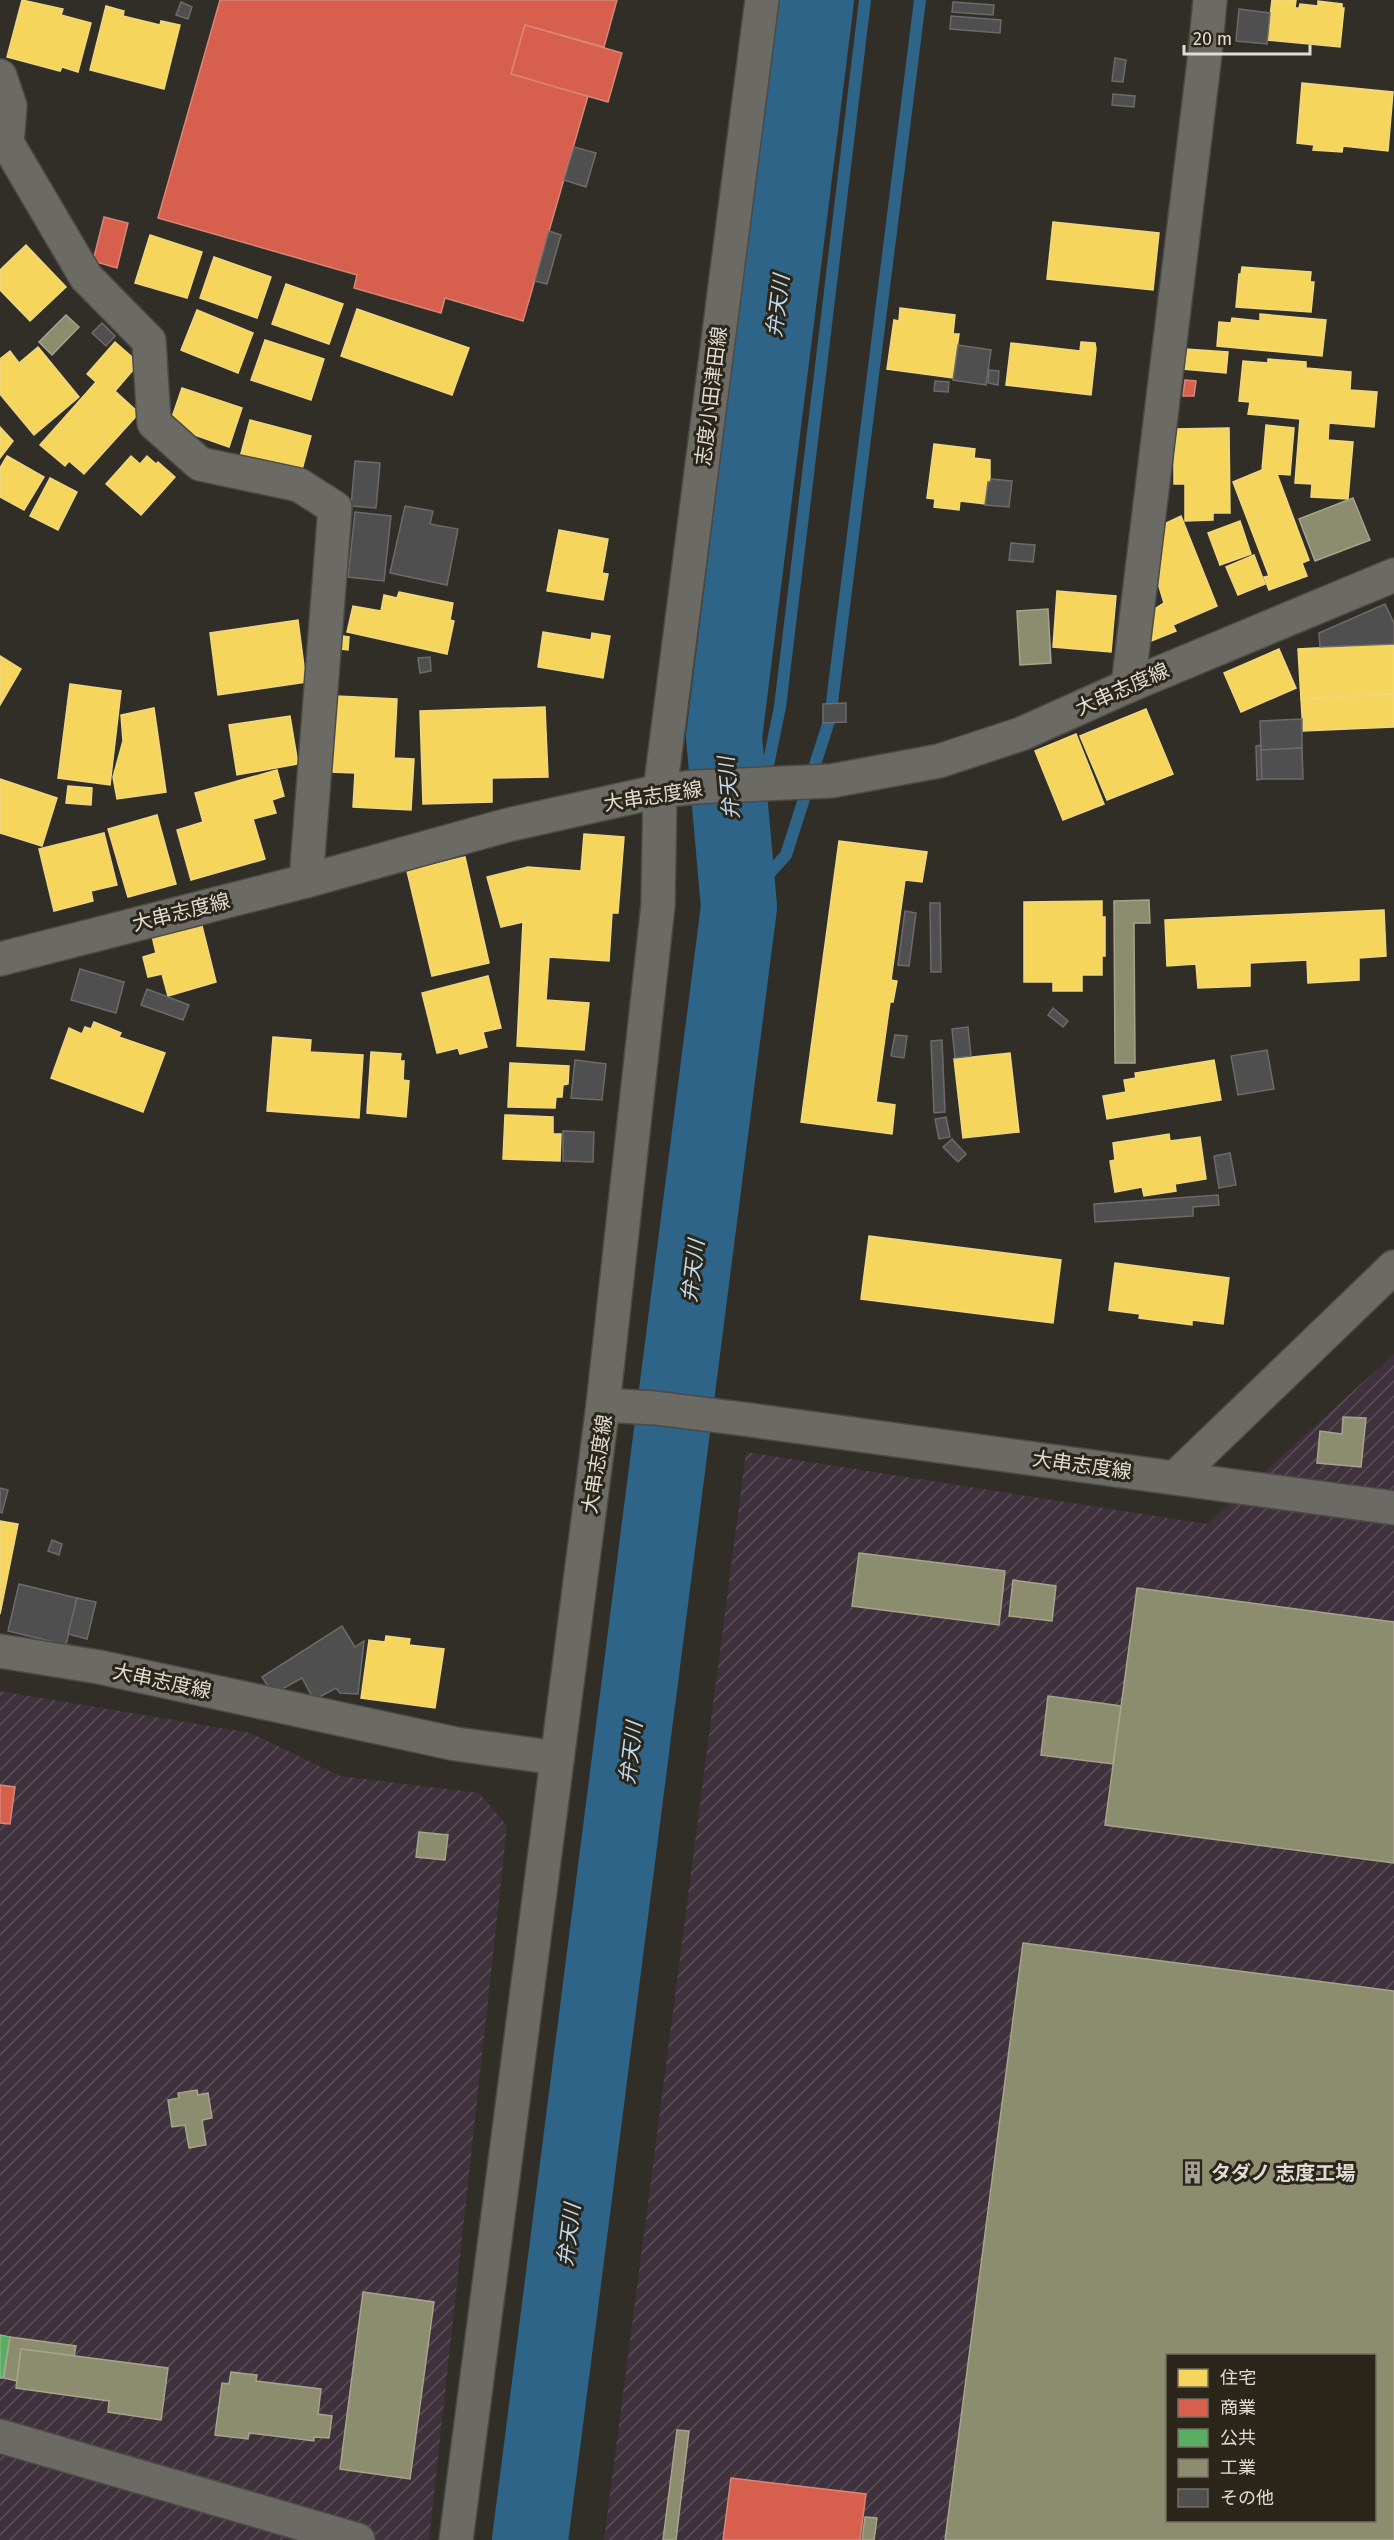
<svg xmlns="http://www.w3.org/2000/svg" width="1394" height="2540" viewBox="0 0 1394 2540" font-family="'Fira Sans','Noto Sans JP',sans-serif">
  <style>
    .industrial { fill: url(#industrial-furrows); fill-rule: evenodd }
    .homes { fill: #f6d55c; stroke: #f0d780; stroke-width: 1.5 }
    .shops { fill: #d6604d; stroke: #d98676; stroke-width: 1.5 }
    .public { fill: #5aae61; stroke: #82bc84; stroke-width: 1.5 }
    .industry { fill: #8c8c6e; stroke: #a6a48d; stroke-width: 1.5; fill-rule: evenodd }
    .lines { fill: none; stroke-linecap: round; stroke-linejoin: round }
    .stream { stroke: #2e6487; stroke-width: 12 }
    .river { stroke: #2e6487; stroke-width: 76 }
    .building { fill: #504f4f; stroke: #6c6a6b; stroke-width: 1.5 }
    .street-casing { stroke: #4d4a44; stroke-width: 36 }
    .secondary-casing { stroke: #4d4a44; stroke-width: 36 }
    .street { stroke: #6c6a65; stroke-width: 33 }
    .secondary { stroke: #6c6a65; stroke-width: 33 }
    .labels { text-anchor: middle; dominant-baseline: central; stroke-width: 6; stroke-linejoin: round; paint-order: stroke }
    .street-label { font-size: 20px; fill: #e1ddd5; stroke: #2b2619 }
    .poi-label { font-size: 20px; font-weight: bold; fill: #e1ddd5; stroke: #2b2619; text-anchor: start }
    .water-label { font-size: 21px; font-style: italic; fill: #bcdbf3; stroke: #2b2619 }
  </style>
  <defs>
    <pattern id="industrial-furrows" width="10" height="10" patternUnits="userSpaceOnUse" patternTransform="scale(1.5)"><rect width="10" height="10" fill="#40323c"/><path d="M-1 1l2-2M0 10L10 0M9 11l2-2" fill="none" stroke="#5b4f57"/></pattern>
  </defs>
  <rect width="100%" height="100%" fill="#312e27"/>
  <!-- industrial -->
  <g class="industrial">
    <path d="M1394 1354V2540H604L746 1452 1207 1524ZM1168 2356H1374V2520H1168Z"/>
    <polygon points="0,1691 251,1733 340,1776 479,1793 507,1826 429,2540 0,2540"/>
  </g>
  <!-- homes -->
  <g class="homes">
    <polygon points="22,0 63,9 61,15 91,23 78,72 62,67 60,71 7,57"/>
    <polygon points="1272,0 1296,0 1295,8 1299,8 1300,4 1318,6 1318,1 1342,4 1342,8 1344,8 1340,47 1267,40"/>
    <polygon points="106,6 124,11 123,16 160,25 161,21 180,25 164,89 90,70"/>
    <polygon points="1302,83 1393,92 1388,151 1343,146 1342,152 1313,150 1314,145 1297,143"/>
    <polygon points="1053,222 1159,233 1153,290 1047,279"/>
    <polygon points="150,235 202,252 187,298 135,283"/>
    <polygon points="26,245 66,287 30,321 0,290 0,270"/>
    <polygon points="214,257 271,277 257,318 200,298"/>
    <polygon points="1242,267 1311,272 1310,282 1314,282 1311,312 1236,307 1239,274 1241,274"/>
    <polygon points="286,284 343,304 329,344 272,324"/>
    <polygon points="900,308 955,315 953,334 959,334 953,378 887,369 894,320 899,321"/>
    <polygon points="357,309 469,348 452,395 341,356"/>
    <polygon points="197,310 253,333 238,373 181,350"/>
    <polygon points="1260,314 1326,320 1322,356 1217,346 1219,322 1231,323 1232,318 1260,321"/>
    <polygon points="265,340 324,359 311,400 251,380"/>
    <polygon points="115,342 139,363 115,391 139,413 84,474 69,461 65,466 40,445 96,382 87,374"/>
    <polygon points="1081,342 1095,343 1096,349 1091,395 1006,385 1011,343 1080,351"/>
    <polygon points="38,347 79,397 34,435 0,394 0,359 10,351 19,363"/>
    <polygon points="1185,349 1228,352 1226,373 1183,369"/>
    <polygon points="1268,359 1306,362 1306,368 1351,372 1350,390 1377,392 1374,427 1329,423 1328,440 1353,442 1348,499 1311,497 1312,484 1295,483 1300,419 1248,414 1250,402 1239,401 1243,361 1268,363"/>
    <polygon points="182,388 242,408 229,447 169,426"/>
    <polygon points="250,420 311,436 300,477 239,461"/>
    <polygon points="1266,425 1294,428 1290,475 1277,474 1309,560 1302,563 1307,576 1269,590 1264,577 1269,576 1233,482 1262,470"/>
    <polygon points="0,427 13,441 0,458"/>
    <polygon points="1229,428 1230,513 1213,513 1213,520 1185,521 1185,484 1174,484 1174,429"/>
    <polygon points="934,444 975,449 974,458 990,460 990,482 988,482 985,504 960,501 959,510 934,507 935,499 927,498"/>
    <polygon points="7,456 44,477 24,510 0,497 0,468"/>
    <polygon points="131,456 140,464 147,456 156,464 158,462 175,477 141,515 106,484"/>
    <polygon points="50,478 77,492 58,530 30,516"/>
    <polygon points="1181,516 1217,606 1173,625 1176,631 1151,641 1153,610 1164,603 1155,573 1162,525"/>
    <polygon points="1240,521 1251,554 1220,565 1208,533"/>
    <polygon points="559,530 608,539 602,573 608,574 603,600 547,591"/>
    <polygon points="1254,555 1265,584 1238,595 1226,567"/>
    <polygon points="1057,591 1116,596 1111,652 1053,647"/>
    <polygon points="399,592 453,603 450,620 454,621 447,654 347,632 353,606 381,611 384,595 397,598"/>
    <polygon points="298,620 306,682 218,695 210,633"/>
    <polygon points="543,632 591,640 592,633 610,636 603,678 538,667"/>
    <polygon points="342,636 349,637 348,650 341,649"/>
    <polygon points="1394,644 1394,694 1301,699 1298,649"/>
    <polygon points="1279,649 1296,688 1241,712 1224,673"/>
    <polygon points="0,656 21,669 0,705"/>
    <polygon points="70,684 121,691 110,785 58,778"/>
    <polygon points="1394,694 1394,727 1303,731 1301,699"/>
    <polygon points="336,696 397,699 394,758 414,759 411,810 353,807 355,773 331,772"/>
    <polygon points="545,707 548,777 492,778 492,802 423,804 420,711"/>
    <polygon points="154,708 166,792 117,799 113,777 123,741 121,715"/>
    <polygon points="1146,709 1173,774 1107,800 1080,736"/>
    <polygon points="290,716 298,764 237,775 229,725"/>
    <polygon points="1076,734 1104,804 1063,820 1035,751"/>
    <polygon points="277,770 284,796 272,800 276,813 253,819 265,859 191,880 177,830 203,822 195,793"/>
    <polygon points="0,779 57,798 42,846 0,833"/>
    <polygon points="68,786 92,788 91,805 66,803"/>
    <polygon points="157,815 176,884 128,897 108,829"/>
    <polygon points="104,833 117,885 91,891 93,901 54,911 39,849"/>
    <polygon points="584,834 624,837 618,913 612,913 609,961 549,957 546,1000 589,1003 584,1050 517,1046 523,922 501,927 487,877 528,867 581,871"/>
    <polygon points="839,841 927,852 922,882 905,880 891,980 897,981 893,1002 890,1002 876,1102 895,1105 892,1134 801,1122"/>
    <polygon points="465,857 489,963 432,976 407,871"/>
    <polygon points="1102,901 1102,917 1105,917 1105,956 1102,956 1102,975 1082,975 1082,991 1053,991 1053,982 1024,982 1024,902"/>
    <polygon points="1384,910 1386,956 1359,958 1359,980 1308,983 1307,960 1250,963 1250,986 1198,988 1196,964 1167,966 1165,920"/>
    <polygon points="201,922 216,982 168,996 162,974 148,977 143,957 156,953 152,936"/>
    <polygon points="488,976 501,1028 483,1032 487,1047 460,1054 458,1048 437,1053 422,993"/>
    <polygon points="94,1022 121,1033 119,1037 165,1053 143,1112 51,1078 69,1028 82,1034 85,1027 91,1029"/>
    <polygon points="273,1037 311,1040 310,1052 363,1055 359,1118 267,1111"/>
    <polygon points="371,1052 401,1054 400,1061 404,1061 403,1080 409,1081 406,1117 367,1113"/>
    <polygon points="1010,1053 1019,1132 963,1138 954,1059"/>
    <polygon points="1214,1060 1221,1100 1107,1119 1103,1096 1126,1092 1124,1080 1136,1078 1135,1073"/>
    <polygon points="510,1063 569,1066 568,1084 563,1085 562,1097 556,1097 555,1108 508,1107"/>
    <polygon points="505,1115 553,1117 553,1134 561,1134 560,1161 503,1159"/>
    <polygon points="1169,1134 1170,1141 1200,1137 1206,1179 1175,1184 1176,1191 1144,1196 1142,1187 1115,1192 1110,1161 1115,1160 1113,1143"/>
    <polygon points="869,1236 1061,1260 1053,1323 861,1299"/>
    <polygon points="1115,1263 1229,1278 1223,1324 1192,1320 1192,1325 1139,1318 1140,1314 1109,1310"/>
    <polygon points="0,1521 18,1524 0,1614"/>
    <polygon points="386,1636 410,1639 409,1645 444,1649 435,1708 361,1698 369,1640 385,1642"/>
  </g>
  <!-- shops -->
  <g class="shops">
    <polygon points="220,0 617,0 604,47 525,25 511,74 588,96 523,321 445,298 441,313 354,288 357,275 158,218"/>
    <polygon points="525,25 622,53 608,102 511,74"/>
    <polygon points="104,217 128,223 117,268 93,261"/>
    <polygon points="1185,380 1196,381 1194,396 1183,396"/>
    <polygon points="0,1785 15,1787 10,1824 0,1823"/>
    <polygon points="731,2478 866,2494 860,2540 723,2540"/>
  </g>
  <!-- public -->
  <polygon class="public" points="0,2335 10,2337 3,2378 0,2378"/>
  <!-- industry -->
  <g class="industry">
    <polygon points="66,315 79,327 52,355 39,342"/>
    <polygon points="1353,498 1370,540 1315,561 1299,519"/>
    <polygon points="1048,609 1051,663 1020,665 1017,611"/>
    <polygon points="1149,900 1150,923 1134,923 1135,1063 1115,1063 1114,901"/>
    <polygon points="1343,1417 1366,1418 1361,1467 1317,1463 1320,1431 1342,1434"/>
    <polygon points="859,1553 1005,1571 999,1625 852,1606"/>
    <polygon points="1013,1580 1056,1586 1052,1621 1009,1616"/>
    <polygon points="1137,1588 1394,1622 1394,1863 1105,1825"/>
    <polygon points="1048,1696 1121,1706 1113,1764 1041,1755"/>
    <polygon points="419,1832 448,1835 445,1860 416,1857"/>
    <path d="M1023 1943 1394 1991V2540H945ZM1168 2356H1374V2520H1168Z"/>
    <polygon points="197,2090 198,2095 208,2093 212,2118 202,2120 206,2145 189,2148 185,2125 172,2127 168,2100 179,2098 178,2093"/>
    <polygon points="363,2292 434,2302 410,2479 340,2469"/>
    <polygon points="10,2337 76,2346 74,2356 21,2349 17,2381 4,2378"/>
    <polygon points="21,2349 168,2368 161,2420 108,2412 109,2401 16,2388"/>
    <polygon points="231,2372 257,2375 256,2381 321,2389 318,2414 332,2416 329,2438 314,2437 314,2441 249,2433 248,2439 215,2435 222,2383 229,2384"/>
    <polygon points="677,2430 689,2431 676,2540 663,2540"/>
    <polygon points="865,2517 877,2518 874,2540 862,2540"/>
  </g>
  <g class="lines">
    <!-- stream -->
    <g class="stream">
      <polyline points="739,906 780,707 865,0"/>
      <polyline points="739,907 786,855 830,718 920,0"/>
    </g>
    <!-- river -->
    <polyline class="river" points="530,2540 739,907 724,737 816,0"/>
  </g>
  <!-- building -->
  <g class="building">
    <polygon points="181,2 192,7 188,19 176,15"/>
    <polygon points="953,2 994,5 993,15 952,12"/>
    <polygon points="1239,9 1270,13 1267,44 1236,41"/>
    <polygon points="951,16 1001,20 1000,33 950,29"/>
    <polygon points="1115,58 1126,60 1123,82 1112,81"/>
    <polygon points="1113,94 1135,96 1134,107 1112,105"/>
    <polygon points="574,147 596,153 586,187 564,180"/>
    <polygon points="549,231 561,235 547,284 535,281"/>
    <polygon points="102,323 115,336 106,346 92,333"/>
    <polygon points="958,345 991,350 986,385 953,380"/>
    <polygon points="989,370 999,371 998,385 988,383"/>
    <polygon points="935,381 949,382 948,392 934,391"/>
    <polygon points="355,461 380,463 376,508 351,506"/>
    <polygon points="991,479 1012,481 1009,507 985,505 988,482 990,482"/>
    <polygon points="405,506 433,511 430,524 458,529 447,585 390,573"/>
    <polygon points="355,512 391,516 384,581 348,577"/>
    <polygon points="1011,543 1035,545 1033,562 1009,560"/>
    <polygon points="1385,604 1394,623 1394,644 1320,647 1319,633"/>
    <polygon points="430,657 431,671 420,673 418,658"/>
    <polygon points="846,703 846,722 823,723 823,704"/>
    <polygon points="1302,719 1302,748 1261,750 1260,721"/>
    <polygon points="1261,745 1262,779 1257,780 1256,746"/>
    <polygon points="1302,748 1303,779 1262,779 1261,750"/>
    <polygon points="930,903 940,903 941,972 931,972"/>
    <polygon points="905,911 916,913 909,966 898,965"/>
    <polygon points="80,969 124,982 116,1013 71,1000"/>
    <polygon points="147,989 189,1005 183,1020 141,1005"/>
    <polygon points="1053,1008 1068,1021 1063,1027 1048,1015"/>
    <polygon points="968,1027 971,1056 955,1058 952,1029"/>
    <polygon points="895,1035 907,1036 904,1058 891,1056"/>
    <polygon points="942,1040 945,1112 934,1113 931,1041"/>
    <polygon points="1267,1050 1274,1089 1238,1095 1231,1056"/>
    <polygon points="575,1060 606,1064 602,1100 571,1098"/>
    <polygon points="946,1117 950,1137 939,1139 935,1119"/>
    <polygon points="563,1131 594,1132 593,1162 563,1161"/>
    <polygon points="952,1139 966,1154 958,1162 943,1147"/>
    <polygon points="1230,1153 1236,1185 1219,1188 1214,1156"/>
    <polygon points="1218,1195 1219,1205 1193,1207 1193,1216 1095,1222 1094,1204"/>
    <polygon points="0,1488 8,1490 2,1513 0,1512"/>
    <polygon points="52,1540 62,1544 59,1555 48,1551"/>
    <polygon points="19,1584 77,1598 66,1645 8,1631"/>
    <polygon points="77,1598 96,1602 87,1639 68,1634"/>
    <polygon points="342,1626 355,1647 364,1641 358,1694 340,1693 336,1688 314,1700 302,1678 273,1694 262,1677"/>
  </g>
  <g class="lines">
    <defs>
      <g id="street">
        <polyline points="0,76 10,106 7,143 86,277 149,341 154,423 200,464 299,485 335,508 306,881"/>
        <polyline points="1128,686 1205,54 1210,0"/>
        <polyline points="0,2436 358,2540"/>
      </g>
      <g id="secondary">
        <polyline points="0,959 306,881 508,825 660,791 695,787 831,781 939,761 1021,734 1128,686 1394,575"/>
        <polyline points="603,1405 655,1408 743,1419 1394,1508"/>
        <polyline points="1175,1478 1394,1267"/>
        <polyline points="0,1651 99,1667 456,1744 557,1758"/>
        <polyline points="456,2540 603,1405 658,905 660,791 762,0"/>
      </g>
    </defs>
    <!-- street casing -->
    <use href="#street" class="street-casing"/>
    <!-- secondary casing -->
    <use href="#secondary" class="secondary-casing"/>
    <!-- street -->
    <use href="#street" class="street"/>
    <!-- secondary -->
    <use href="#secondary" class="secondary"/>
  </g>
  <!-- icons -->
  <defs>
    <symbol id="building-bare" viewBox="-9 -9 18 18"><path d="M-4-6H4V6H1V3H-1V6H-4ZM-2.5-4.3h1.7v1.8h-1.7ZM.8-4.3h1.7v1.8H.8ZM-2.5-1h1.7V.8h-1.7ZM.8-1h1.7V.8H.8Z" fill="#a3a098" stroke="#2b2619" stroke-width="2.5" paint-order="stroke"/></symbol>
  </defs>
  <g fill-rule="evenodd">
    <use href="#building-bare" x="1176" y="2156" width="33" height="33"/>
  </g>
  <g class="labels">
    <!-- street labels -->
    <g class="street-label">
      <text transform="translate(711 396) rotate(-83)">志度小田津田線</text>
      <text transform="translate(1122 689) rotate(-24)">大串志度線</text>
      <text transform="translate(653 796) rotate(-9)">大串志度線</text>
      <text transform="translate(181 912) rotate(-14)">大串志度線</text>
      <text transform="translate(597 1464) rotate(-81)">大串志度線</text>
      <text transform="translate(1082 1465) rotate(8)">大串志度線</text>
      <text transform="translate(162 1681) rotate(12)">大串志度線</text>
    </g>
    <!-- poi labels -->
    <g class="poi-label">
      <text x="1211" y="2173">タダノ 志度工場</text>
    </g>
    <!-- water labels -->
    <g class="water-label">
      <text transform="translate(778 306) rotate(-83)">弁天川</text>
      <text transform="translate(729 788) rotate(-95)">弁天川</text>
      <text transform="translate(693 1271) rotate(-83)">弁天川</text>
      <text transform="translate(631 1753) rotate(-83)">弁天川</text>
      <text transform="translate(569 2235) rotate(-83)">弁天川</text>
    </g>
  </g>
  <!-- legend -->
  <rect x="1166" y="2354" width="210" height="168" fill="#2b2619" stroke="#746f64" stroke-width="1.5"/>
  <rect x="1178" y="2369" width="30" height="18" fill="#f6d55c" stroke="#746f64" stroke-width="1.5"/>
  <text x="1220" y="2384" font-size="18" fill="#e1ddd5">住宅</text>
  <rect x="1178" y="2399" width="30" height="18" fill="#d6604d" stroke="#746f64" stroke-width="1.5"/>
  <text x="1220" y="2414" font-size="18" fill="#e1ddd5">商業</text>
  <rect x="1178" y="2429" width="30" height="18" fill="#5aae61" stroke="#746f64" stroke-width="1.5"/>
  <text x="1220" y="2444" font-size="18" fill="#e1ddd5">公共</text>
  <rect x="1178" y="2459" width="30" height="18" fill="#8c8c6e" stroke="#746f64" stroke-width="1.5"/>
  <text x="1220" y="2474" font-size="18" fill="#e1ddd5">工業</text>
  <rect x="1178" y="2489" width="30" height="18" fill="#504f4f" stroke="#746f64" stroke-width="1.5"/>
  <text x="1220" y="2504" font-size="18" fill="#e1ddd5">その他</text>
  <!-- scale -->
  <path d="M1184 45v9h126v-9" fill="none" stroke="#e1ddd5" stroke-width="3"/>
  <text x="1193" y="45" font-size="18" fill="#e1ddd5" stroke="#2b2619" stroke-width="4.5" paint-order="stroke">20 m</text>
</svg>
